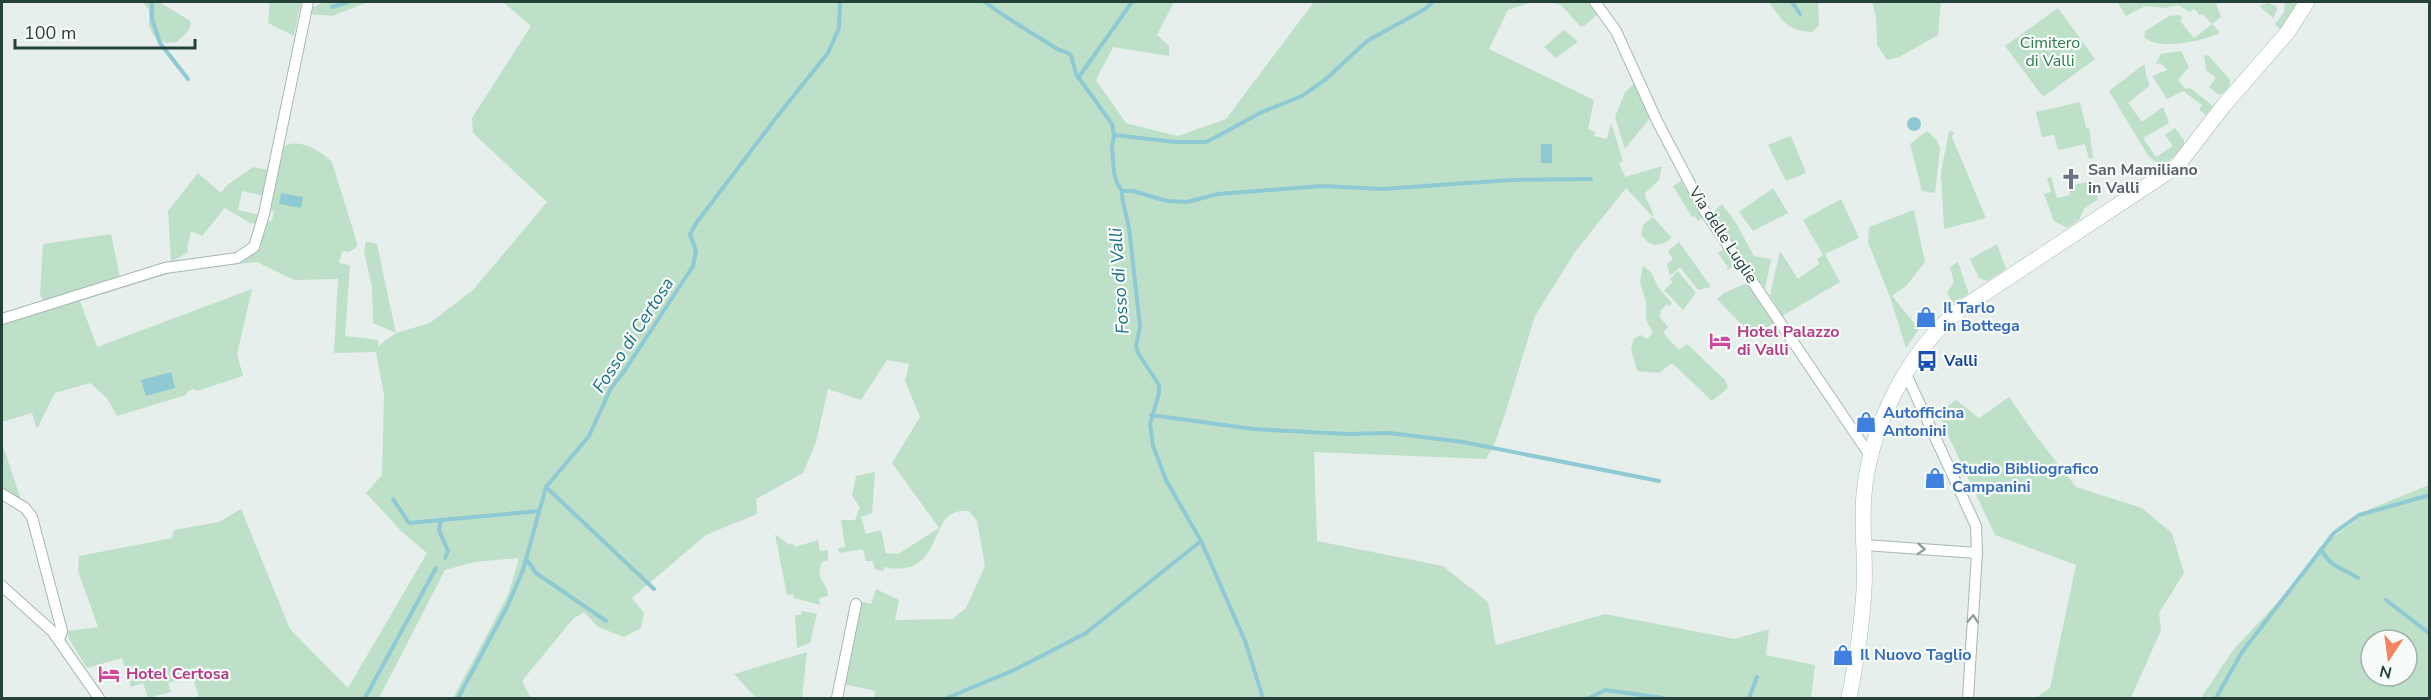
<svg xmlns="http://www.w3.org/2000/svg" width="2431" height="700" viewBox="0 0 2431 700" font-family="'Nunito Sans',sans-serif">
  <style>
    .green { fill: #bfe0c8; fill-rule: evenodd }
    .water { fill: #8ec9d4 }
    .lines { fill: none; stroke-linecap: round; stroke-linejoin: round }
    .stream { stroke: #8ec9d4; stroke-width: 4 }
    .minor-casing { stroke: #a8b8b2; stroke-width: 12 }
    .secondary-casing { stroke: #a4bbb3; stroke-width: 16 }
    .minor { stroke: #fff; stroke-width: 10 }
    .secondary { stroke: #fff; stroke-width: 15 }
    .oneway { stroke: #92a09c }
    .labels { text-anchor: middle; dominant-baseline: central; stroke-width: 4.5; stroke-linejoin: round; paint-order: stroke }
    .park-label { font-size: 16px; fill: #2d7a4b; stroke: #f7fbf9 }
    .worship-label { font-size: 16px; font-weight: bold; fill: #5b616d; stroke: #f7fbf9; text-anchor: start }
    .street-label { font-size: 16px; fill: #24423a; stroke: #f7fbf9 }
    .shop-label { font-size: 16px; font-weight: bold; fill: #366cbe; stroke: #f7fbf9; text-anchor: start }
    .hotel-label { font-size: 16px; font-weight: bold; fill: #b23c85; stroke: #f7fbf9; text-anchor: start }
    .transit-label { font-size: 16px; font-weight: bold; fill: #164399; stroke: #f7fbf9; text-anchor: start }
    .water-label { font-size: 18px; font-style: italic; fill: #1c6f80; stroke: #f7fbf9 }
  </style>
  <rect width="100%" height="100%" fill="#e6efeb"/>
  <!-- green -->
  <g class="green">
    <path d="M143 2C147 2 154 0 158 2 164 4 186 18 191 22L189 30 177 42 166 43 154 36 149 26V10Z"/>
    <polygon points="270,2 301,2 294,36 268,23"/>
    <polygon points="324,2 368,2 332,16 310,14 312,8"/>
    <path d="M503 2H1174L1157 35 1169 46V56L1113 47 1096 80 1126 123 1178 136 1226 119 1314 2H1532L1508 10 1489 49 1594 100 1588 129 1595 132 1594 136 1607 139 1611 123 1623 161 1619 163 1625 177 1662 166 1659 180 1645 193C1645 202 1654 208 1653 217L1672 238C1660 247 1650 248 1641 234L1643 225 1653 217 1626 188 1575 252 1535 316 1506 411 1495 443 1486 459 1314 452 1317 541 1443 566 1488 602 1496 645 1605 614 1735 639 1769 629 1766 655 1815 665 1811 698H874L875 691 844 684 860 601 871 604 876 589 899 600 895 620 953 619 966 608 985 566 977 521 969 511C924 505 949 580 884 567L883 571 875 569 873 561H866L863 549 839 553 838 548 845 547 841 520H855L860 507 852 496 856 476 875 472 872 513 861 517 866 534 881 530 886 553 898 554 939 528 892 463 920 417 905 381 909 364 887 360 861 400 828 389 816 442 803 473 756 499 757 514 706 535 632 598 644 613 641 628 624 637 598 627 584 612 573 619 522 681 531 698H453L508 595 519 558 474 562 445 570 379 698H199L192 675 168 683 171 692 148 698 143 683 131 687 122 658 87 668 69 639 67 631 98 627 78 571 79 556 172 538 174 530 219 522 241 509 290 629 348 688 427 553 401 531 366 493 382 475 384 395 376 352 334 353 338 279 294 280 257 262 178 271 80 301 97 347 252 289 237 354 243 376 197 391 193 389 187 392 186 395 117 416 107 398 90 383 55 393 37 429 32 413 2 422V323L180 267 237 260 266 223 272 220 274 212 269 208 282 148C297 136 321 151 332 162L358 246 349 252 342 251 339 263 350 265 345 336 378 340V346L396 333 373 323 372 287 364 252 366 241 377 244 396 333 430 323 473 290 547 202 473 133 472 118 531 26Z"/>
    <polygon points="1551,2 1588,2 1597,15 1584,26 1580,26 1561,5"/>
    <path d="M1769 2H1818L1819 25 1813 32C1788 31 1783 22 1769 2Z"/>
    <polygon points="1872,2 1941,2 1938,35 1899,57 1887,60 1877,45 1876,17"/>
    <path d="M2117 2H2223L2216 4 2221 17 2212 24 2220 33C2203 41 2159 51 2144 37L2145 31 2169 16 2180 15 2182 18 2180 21 2194 38 2212 24 2203 14 2200 15 2194 9 2190 12 2178 5 2165 8 2145 6 2126 16Z"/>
    <polygon points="2285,2 2297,2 2293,12 2281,30 2275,24 2284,12"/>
    <polygon points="2268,3 2276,6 2277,10 2273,18 2259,6"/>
    <polygon points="2058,8 2095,59 2043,97 2005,46"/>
    <polygon points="1564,30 1578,42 1556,58 1544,47"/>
    <polygon points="2181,51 2189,67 2178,80 2186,89 2190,88 2213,106 2206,115 2199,110 2202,105 2183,91 2167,99 2152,76 2167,70 2161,63 2156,64 2161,54"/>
    <polygon points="2204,55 2209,56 2230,80 2230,86 2222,94 2218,94 2209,87 2216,78 2206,70"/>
    <polygon points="2143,65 2145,65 2146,76 2150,85 2128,103 2142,122 2163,107 2169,123 2143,138 2156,157 2173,146 2165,135 2175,128 2184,140 2184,147 2163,166 2149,157 2109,91"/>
    <polygon points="1634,84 1650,118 1625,149 1615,117 1625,92"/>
    <polygon points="2080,102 2086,128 2089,127 2093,158 2089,159 2085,144 2058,150 2054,135 2042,137 2036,112"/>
    <polygon points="1927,131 1936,139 1940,148 1935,193 1922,191 1910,144"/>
    <polygon points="1949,131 1954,132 1952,137 1986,218 1944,229 1941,172"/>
    <polygon points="1791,136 1806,173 1786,181 1768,145"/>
    <polygon points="253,167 268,170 263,196 242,191 238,210 259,215 257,224 250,223 225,208 202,236 191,231 187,248 188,252 171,262 168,211 198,173 221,193 226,186"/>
    <polygon points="2051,177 2057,198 2070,195 2069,186 2091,181 2098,199 2084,209 2079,220 2067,228 2054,221 2044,194 2051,192 2047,178"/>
    <polygon points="1681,181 1703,217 1698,221 1695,216 1692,217 1673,186"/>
    <polygon points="1773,188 1788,213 1753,231 1739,212"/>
    <polygon points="1841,199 1859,238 1825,254 1840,282 1782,316 1770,295 1780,251 1798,279 1819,264 1817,259 1823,255 1803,220"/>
    <polygon points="1722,204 1736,223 1754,256 1771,259 1765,289 1712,213"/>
    <polygon points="1914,210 1925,262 1907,285 1892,296 1919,329 1906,348 1890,297 1868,242 1869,227"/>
    <polygon points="111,234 120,278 44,302 40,294 43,244"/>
    <polygon points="1679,242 1711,287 1698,290 1680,267 1670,276 1667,264 1673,259 1668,251"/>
    <polygon points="1997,244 2006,269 1987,281 1979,278 1970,259"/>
    <polygon points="1726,247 1738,264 1727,270 1728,267 1718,253"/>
    <polygon points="1958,262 1968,291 1968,294 1953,303 1947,293 1954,282 1950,267"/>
    <polygon points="1643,266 1651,272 1658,287 1672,303 1669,307 1667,304 1660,311 1661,313 1659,316 1668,327 1663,333 1679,350 1687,344 1725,380 1728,388 1712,401 1672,363 1659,373 1637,371 1631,349 1634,338 1641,335 1647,339 1653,333 1646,320 1646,302 1640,282"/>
    <polygon points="1678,271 1696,293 1683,310 1664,290 1673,282 1670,279"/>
    <polygon points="1749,282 1776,321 1755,338 1717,299 1724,293"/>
    <polygon points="2009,397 2036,436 2076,487 2142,508 2172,533 2184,573 2159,613 2161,630 2131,698 2036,698 2050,688 2076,565 1995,535 1938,414 1956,400 1979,418"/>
    <polygon points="2,448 4,449 22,503 2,490"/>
    <path d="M2429 485V698H2201L2233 650 2292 587 2330 540 2370 509ZM2371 640H2407V676H2371Z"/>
    <path d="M775 534 789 545 793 543 795 547 818 540 820 551 828 550V560L822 562C814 581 828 581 828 596L819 598 820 605 794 598 793 594 787 595Z"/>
    <polygon points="802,611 817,614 810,643 797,648 795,615 801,615"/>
    <polygon points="807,652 802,698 756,698 734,674"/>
  </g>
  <!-- water -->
  <g class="water">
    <circle cx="1914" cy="124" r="7"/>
    <rect x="1541" y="144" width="11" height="19"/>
    <polygon points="281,193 303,197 301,208 279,204"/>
    <polygon points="171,372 175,388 146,396 141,380"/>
  </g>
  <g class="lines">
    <!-- stream -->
    <g class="stream">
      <polyline points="152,2 152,19 160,43 188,79"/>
      <path d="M985 2C1007 19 1031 32 1054 47 1059 51 1066 51 1071 55L1076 74 1112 124 1114 135 1112 147 1114 173 1117 183 1122 191V197L1129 228 1140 326 1136 346 1138 353 1159 385V393L1150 424 1153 446 1166 480 1201 541 1245 641 1263 698"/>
      <polyline points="1792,2 1800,14"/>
      <polyline points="332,7 348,2"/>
      <polyline points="1078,78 1132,2"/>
      <polyline points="1114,135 1176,142 1206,142 1214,138 1262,112 1302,96 1326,79 1367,41 1425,9 1433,2"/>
      <polyline points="1122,191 1133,191 1167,201 1187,202 1218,194 1322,186 1382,189 1511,180 1591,179"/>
      <polyline points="1151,415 1253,429 1347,434 1390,433 1463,442 1659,481"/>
      <polyline points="546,487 654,589"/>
      <polyline points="393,499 409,523 441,520"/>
      <path d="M2321 549C2331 568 2341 567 2358 578"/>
      <polyline points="445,558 448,551 439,530 441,520 539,511"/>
      <polyline points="527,560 536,573 606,621"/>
      <polyline points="2386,600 2430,634"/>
      <polyline points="365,698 436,568"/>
      <polyline points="458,698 507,607 523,570 546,487 589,436 611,388 623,373 693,266 696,251 690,234 697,222 779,114 828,53 839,28 840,2"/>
      <polyline points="947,698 1014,670 1086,633 1201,541"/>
      <polyline points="1589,698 1605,690 1663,698"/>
      <polyline points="1749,698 1757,677"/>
      <polyline points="2216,698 2242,652 2334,533 2359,515 2430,495"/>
    </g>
    <defs>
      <g id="minor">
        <polyline points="1595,2 1616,31 1657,121 1704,210 1871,457"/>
        <polyline points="2,319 165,268 237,258 254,247 264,214 308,2"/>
        <polyline points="1905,372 1976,526 1977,553 1968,698"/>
        <polyline points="2,494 25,508 32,517 62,631 59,640"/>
        <polyline points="1865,545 1977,553"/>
        <polyline points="2,586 52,631 99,698"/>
        <polyline points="837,698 856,604"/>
      </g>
      <path id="secondary" d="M1849 698C1856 663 1862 627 1864 590 1866 558 1861 526 1864 494 1870 428 1908 350 1961 309L2177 166 2225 104 2287 33 2307 2"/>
    </defs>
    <!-- minor casing -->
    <use href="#minor" class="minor-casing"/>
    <!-- secondary casing -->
    <use href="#secondary" class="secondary-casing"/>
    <!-- minor -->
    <use href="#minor" class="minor"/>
    <!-- secondary -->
    <use href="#secondary" class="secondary"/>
  </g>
  <!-- one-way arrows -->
  <defs><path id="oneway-chevron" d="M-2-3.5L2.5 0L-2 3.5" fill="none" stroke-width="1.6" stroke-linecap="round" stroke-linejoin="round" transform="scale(1.5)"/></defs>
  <g class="oneway">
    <use href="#oneway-chevron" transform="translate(1921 549) rotate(4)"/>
    <use href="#oneway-chevron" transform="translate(1973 619) rotate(-86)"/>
  </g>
  <!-- icons -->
  <defs>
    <symbol id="church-bare" viewBox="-9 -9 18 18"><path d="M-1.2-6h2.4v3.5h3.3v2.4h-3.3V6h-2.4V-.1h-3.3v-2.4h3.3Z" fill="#6b7280" stroke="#f7fbf9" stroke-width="2.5" paint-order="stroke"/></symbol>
    <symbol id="shop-bare" viewBox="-9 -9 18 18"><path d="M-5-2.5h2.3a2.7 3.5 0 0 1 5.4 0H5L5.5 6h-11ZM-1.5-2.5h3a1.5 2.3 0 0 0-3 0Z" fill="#3f7fe0" stroke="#f7fbf9" stroke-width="2.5" paint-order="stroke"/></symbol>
    <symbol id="hotel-bare" viewBox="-9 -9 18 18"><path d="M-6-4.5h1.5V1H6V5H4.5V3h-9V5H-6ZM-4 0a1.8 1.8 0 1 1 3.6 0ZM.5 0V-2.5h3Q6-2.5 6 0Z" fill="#d1479c" stroke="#f7fbf9" stroke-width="2.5" paint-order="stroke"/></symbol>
    <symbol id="bus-bare" viewBox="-9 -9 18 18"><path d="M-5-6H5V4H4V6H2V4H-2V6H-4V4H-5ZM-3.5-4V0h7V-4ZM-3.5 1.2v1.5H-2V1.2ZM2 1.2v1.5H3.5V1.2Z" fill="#1a4fb4" stroke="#f7fbf9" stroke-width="2.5" paint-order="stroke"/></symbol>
  </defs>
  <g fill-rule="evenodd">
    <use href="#church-bare" x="2056" y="164" width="30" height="30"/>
    <use href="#shop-bare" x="1911" y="302" width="30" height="30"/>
    <use href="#hotel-bare" x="1705" y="326" width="30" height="30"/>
    <use href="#bus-bare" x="1912" y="346" width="30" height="30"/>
    <use href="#shop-bare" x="1851" y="407" width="30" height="30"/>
    <use href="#shop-bare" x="1920" y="463" width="30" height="30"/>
    <use href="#shop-bare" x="1828" y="640" width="30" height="30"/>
    <use href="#hotel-bare" x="94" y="659" width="30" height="30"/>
  </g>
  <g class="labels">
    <!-- park labels -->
    <g class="park-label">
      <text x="2050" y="43">Cimitero<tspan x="2050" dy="18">di Valli</tspan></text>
    </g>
    <!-- worship labels -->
    <g class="worship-label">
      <text x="2088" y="170">San Mamiliano<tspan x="2088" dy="18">in Valli</tspan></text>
    </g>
    <!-- street labels -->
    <g class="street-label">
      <text transform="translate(1723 235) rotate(57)">Via delle Luglie</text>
    </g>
    <!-- shop labels -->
    <g class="shop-label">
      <text x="1943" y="308">Il Tarlo<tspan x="1943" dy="18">in Bottega</tspan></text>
      <text x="1883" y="413">Autofficina<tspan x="1883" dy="18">Antonini</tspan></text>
      <text x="1952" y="469">Studio Bibliografico<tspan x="1952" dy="18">Campanini</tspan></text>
      <text x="1860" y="655">Il Nuovo Taglio</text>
    </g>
    <!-- hotel labels -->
    <g class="hotel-label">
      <text x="1737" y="332">Hotel Palazzo<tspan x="1737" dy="18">di Valli</tspan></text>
      <text x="126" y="674">Hotel Certosa</text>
    </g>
    <!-- transit labels -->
    <g class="transit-label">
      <text x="1944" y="361">Valli</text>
    </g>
    <!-- water labels -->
    <g class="water-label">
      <text transform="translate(1119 281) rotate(-94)">Fosso di Valli</text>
      <text transform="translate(633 335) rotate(-57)">Fosso di Certosa</text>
    </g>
  </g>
  <!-- border -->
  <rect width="2431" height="700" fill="none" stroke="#24423a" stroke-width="6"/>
  <!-- north arrow -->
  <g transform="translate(2389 658) rotate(193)"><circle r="28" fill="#f7fbf9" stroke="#a3b1ad" stroke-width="1.5"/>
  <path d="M0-4.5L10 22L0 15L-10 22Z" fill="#f4845f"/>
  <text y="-9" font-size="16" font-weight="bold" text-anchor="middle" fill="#24423a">N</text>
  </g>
  <!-- scale -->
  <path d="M15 39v9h180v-9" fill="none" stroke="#24423a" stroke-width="3"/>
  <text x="24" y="39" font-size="18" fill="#24423a" stroke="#f7fbf9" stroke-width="4.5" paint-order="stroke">100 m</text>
</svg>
